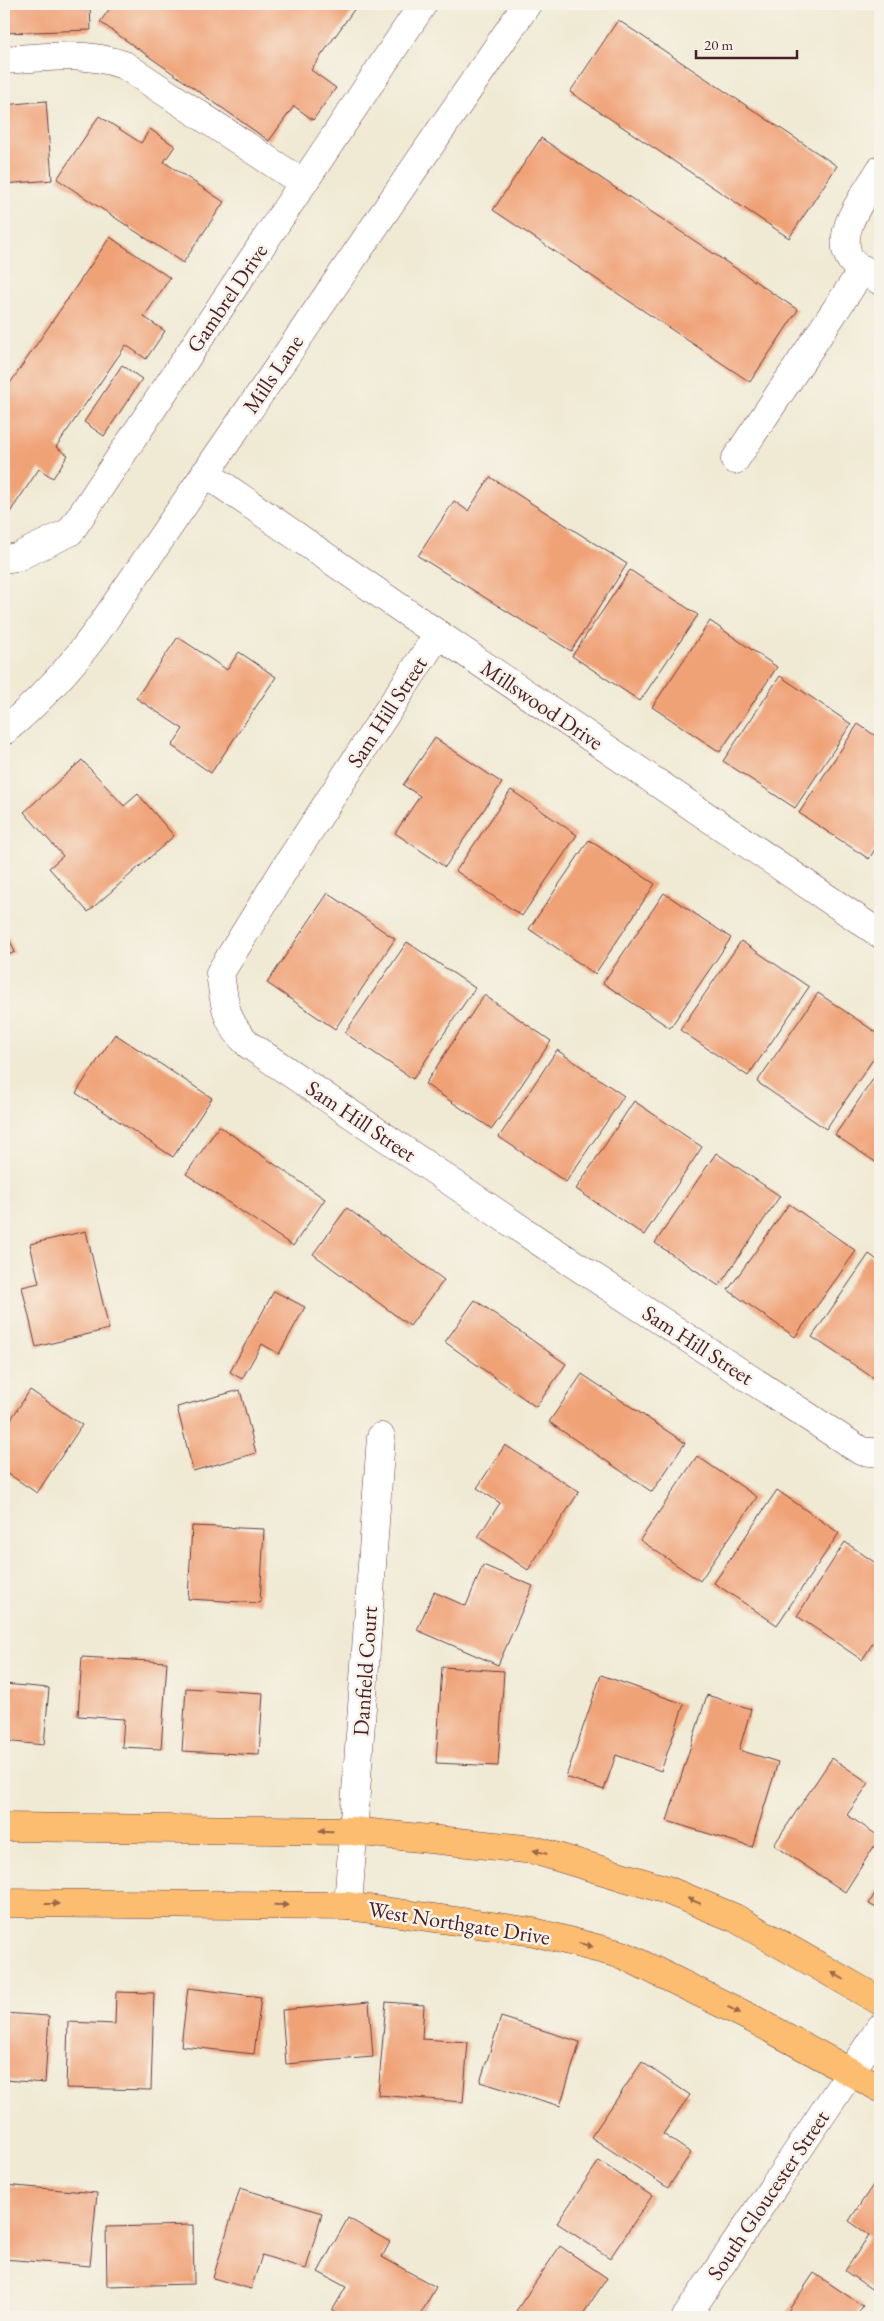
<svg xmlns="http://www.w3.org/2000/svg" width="884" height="2321" viewBox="0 0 884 2321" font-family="'EB Garamond',serif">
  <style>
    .building { fill: #f0a277 }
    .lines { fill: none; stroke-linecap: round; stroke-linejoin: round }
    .minor-casing { stroke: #633d44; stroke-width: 29 }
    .major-casing { stroke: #633d44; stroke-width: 29 }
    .minor { stroke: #fff; stroke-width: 28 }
    .major { stroke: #fcbd6f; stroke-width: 28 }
    .oneway { fill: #9a664a }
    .labels { text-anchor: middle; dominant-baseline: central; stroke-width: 5; stroke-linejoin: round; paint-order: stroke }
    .street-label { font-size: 22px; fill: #4a1f2b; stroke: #f7f3e8 }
  </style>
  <rect width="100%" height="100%" fill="#f7f3e8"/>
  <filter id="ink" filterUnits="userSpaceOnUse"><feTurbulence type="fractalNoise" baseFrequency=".02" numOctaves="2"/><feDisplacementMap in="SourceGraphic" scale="10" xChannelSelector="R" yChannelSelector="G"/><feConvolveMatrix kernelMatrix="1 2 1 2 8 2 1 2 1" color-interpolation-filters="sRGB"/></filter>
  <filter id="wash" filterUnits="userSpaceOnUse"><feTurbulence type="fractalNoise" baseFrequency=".0096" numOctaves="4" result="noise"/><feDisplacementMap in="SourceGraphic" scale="20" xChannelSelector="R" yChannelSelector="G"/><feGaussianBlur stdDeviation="1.12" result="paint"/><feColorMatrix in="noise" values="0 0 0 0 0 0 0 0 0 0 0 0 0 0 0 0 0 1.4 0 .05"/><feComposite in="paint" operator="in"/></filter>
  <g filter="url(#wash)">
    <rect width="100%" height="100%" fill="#f0ead4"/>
    <g id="blocks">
      <!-- building -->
      <g class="building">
        <polygon points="4,4 90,4 91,30 4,33"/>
        <polygon points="113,4 254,4 258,6 260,4 358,4 311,70 336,88 313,120 294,106 269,141 100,22"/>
        <polygon points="618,20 837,166 789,238 570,92"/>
        <polygon points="46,101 52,180 4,184 4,105"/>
        <polygon points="99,116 141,143 150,129 175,146 164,162 224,202 183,263 57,179"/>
        <polygon points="541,138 798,310 750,382 493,210"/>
        <polygon points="110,237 170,278 144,317 165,331 146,359 126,345 56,447 68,455 53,478 39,469 4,521 4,392"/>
        <polygon points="122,365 142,379 104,436 84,422"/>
        <polygon points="490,477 627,564 571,651 418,556 454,501 468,511"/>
        <polygon points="630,570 698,615 640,701 572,656"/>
        <polygon points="710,621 777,667 720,752 652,707"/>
        <polygon points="178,637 227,670 239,652 276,677 211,773 172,746 183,729 136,698"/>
        <polygon points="780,676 851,724 795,808 723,761"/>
        <polygon points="858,724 880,739 880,841 869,859 799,813"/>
        <polygon points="435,738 502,783 445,867 395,833 420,796 403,785"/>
        <polygon points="82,760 124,806 138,794 174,836 88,912 49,868 63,856 24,812"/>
        <polygon points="511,790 577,835 522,916 456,871"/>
        <polygon points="589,840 655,884 595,974 529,929"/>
        <polygon points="328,893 395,939 335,1029 267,983"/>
        <polygon points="664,893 731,938 670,1028 603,983"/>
        <polygon points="4,927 15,952 4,957"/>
        <polygon points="741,941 809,987 748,1076 680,1030"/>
        <polygon points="407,942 475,988 413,1079 345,1033"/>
        <polygon points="818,993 880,1035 880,1049 826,1129 757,1082"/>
        <polygon points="484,995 551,1041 492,1129 425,1084"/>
        <polygon points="115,1034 212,1098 173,1157 76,1093"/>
        <polygon points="557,1050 624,1096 566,1182 499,1137"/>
        <polygon points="880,1069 880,1165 835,1135"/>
        <polygon points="634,1101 702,1147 644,1235 576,1189"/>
        <polygon points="219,1126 325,1199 293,1246 186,1174"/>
        <polygon points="716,1153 780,1196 719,1286 655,1243"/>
        <polygon points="789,1204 856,1251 795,1337 728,1290"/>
        <polygon points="347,1208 444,1280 410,1326 313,1254"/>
        <polygon points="86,1231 109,1329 36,1347 22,1287 39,1283 30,1244"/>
        <polygon points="869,1254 880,1262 880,1377 878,1381 812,1337"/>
        <polygon points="274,1291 305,1307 279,1354 262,1344 242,1379 230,1372"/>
        <polygon points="475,1300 566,1364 536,1407 445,1342"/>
        <polygon points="582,1374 685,1443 652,1492 549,1422"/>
        <polygon points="30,1390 82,1425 37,1493 4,1471 4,1430"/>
        <polygon points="240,1390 256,1453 193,1471 177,1407"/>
        <polygon points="505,1445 579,1492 528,1570 478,1537 500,1503 477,1488"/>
        <polygon points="697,1456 757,1497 700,1581 640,1540"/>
        <polygon points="777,1490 839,1533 777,1625 714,1583"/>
        <polygon points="192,1526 264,1529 260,1603 188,1599"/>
        <polygon points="845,1542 877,1564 880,1559 880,1632 862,1660 797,1616"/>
        <polygon points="483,1565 533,1586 498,1665 417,1630 434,1592 466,1606"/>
        <polygon points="82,1657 167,1662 161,1749 122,1747 124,1719 78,1716"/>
        <polygon points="442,1667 504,1671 498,1766 436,1763"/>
        <polygon points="601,1675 684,1704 661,1771 616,1755 604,1790 566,1777"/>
        <polygon points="4,1684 49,1688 44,1745 4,1741"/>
        <polygon points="186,1688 263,1693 259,1755 182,1751"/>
        <polygon points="707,1695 751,1709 739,1750 778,1762 752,1847 667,1821"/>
        <polygon points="832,1758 869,1783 847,1815 880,1837 845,1892 774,1845"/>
        <polygon points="880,1884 880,1910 869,1904"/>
        <polygon points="188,1988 261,1997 254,2054 181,2046"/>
        <polygon points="116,1992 154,1993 151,2090 66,2088 68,2022 115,2024"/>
        <polygon points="369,2002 373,2057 286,2064 282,2010"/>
        <polygon points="386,2002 424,2005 422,2039 468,2042 463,2102 378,2095"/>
        <polygon points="4,2013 49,2016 45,2083 4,2080"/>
        <polygon points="501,2017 580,2042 560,2106 480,2082"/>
        <polygon points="642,2062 690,2095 663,2134 691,2153 668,2188 591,2137"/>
        <polygon points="599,2161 652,2196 610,2258 557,2223"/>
        <polygon points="877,2179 880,2181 880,2295 845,2271 869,2235 849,2221"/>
        <polygon points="4,2185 97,2193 90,2266 4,2259"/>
        <polygon points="240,2188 322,2213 306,2269 262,2255 251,2289 213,2278"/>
        <polygon points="348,2218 390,2242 382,2257 436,2287 419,2317 343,2317 332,2311 346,2287 318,2272"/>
        <polygon points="193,2225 194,2284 107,2286 106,2227"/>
        <polygon points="560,2246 607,2278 581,2317 526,2317 516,2311"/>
        <polygon points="814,2273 863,2306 856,2317 784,2317"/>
      </g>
    </g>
  </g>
  <g filter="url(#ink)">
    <use href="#blocks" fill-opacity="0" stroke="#633d44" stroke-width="1"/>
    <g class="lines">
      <defs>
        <g id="minor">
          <path d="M4 60C45 57 85 51 124 65L303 183"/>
          <path d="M880 170C866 194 829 237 854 264 861 271 872 276 880 281"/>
          <polyline points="735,460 863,269"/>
          <polyline points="205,473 438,634 880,934"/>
          <polyline points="4,559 17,557 70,532 423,4"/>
          <path d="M438 634 287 865 220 973C225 1005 224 1021 249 1045L540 1242 861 1451 880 1453"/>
          <path d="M4 731C39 702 69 669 96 633L527 4"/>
          <polyline points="348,1906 381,1437"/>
          <polyline points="686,2317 880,2028"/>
        </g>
        <g id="major">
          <polyline points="4,1827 353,1831 534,1850 667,1890 735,1918 880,2001"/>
          <polyline points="4,1903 348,1906 534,1932 623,1955 753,2019 880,2088"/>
        </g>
      </defs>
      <!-- minor casing -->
      <use href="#minor" class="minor-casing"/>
      <!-- major casing -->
      <use href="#major" class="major-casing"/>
      <!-- minor -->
      <use href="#minor" class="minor"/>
      <!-- major -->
      <use href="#major" class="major"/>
    </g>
    <!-- one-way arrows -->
    <defs><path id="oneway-solid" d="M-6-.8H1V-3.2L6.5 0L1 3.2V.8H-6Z" transform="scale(1.25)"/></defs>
    <g class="oneway">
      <use href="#oneway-solid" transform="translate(326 1831) rotate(-179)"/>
      <use href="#oneway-solid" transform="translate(540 1852) rotate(-165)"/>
      <use href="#oneway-solid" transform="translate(694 1901) rotate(-157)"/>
      <use href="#oneway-solid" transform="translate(52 1904)"/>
      <use href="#oneway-solid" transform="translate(281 1905) rotate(1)"/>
      <use href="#oneway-solid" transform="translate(586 1945) rotate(15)"/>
      <use href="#oneway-solid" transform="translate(838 1976) rotate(-150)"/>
      <use href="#oneway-solid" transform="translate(734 2010) rotate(26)"/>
    </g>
  </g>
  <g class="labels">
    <!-- street labels -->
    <g class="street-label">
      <text transform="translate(227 298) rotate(-56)">Gambrel Drive</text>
      <text transform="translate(273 374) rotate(-56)">Mills Lane</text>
      <text transform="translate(542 705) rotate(34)">Millswood Drive</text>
      <text transform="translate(387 712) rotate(-57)">Sam Hill Street</text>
      <text transform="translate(361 1121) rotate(34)">Sam Hill Street</text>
      <text transform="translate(698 1345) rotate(33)">Sam Hill Street</text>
      <text transform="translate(365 1671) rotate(-86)">Danfield Court</text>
      <text transform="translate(459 1923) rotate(9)">West Northgate Drive</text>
      <text transform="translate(768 2195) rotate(-56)">South Gloucester Street</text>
    </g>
  </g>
  <!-- margin -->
  <rect width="884" height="2321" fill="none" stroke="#f7f3e8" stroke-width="20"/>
  <!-- scale -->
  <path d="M696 50v8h101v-8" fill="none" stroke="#4a1f2b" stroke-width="2.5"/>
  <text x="704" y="50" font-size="15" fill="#4a1f2b" stroke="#f7f3e8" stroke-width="4" paint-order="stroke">20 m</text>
</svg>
